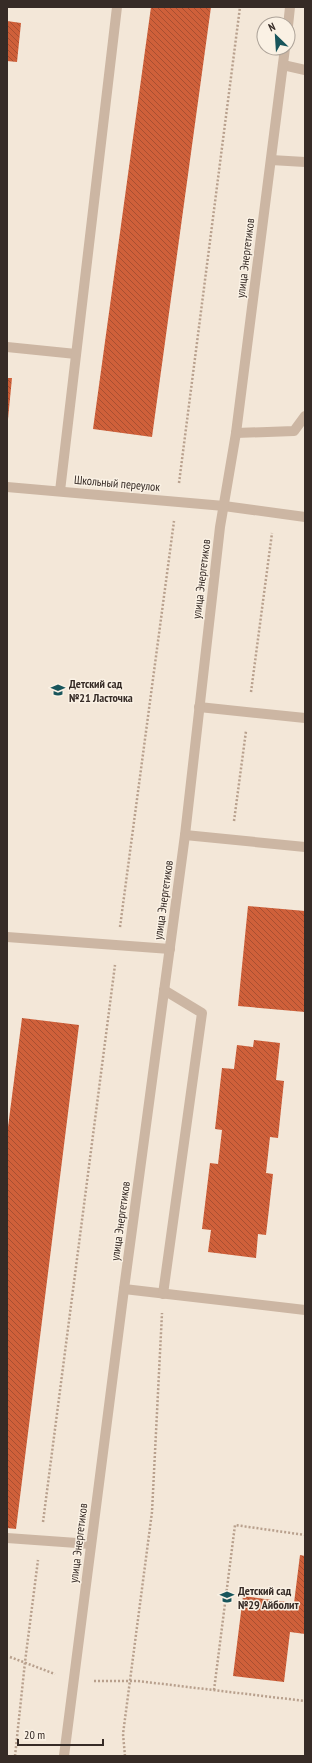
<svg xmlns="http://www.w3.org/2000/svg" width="312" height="1763" viewBox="0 0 312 1763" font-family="'PT Sans Narrow',sans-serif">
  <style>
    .building { fill: url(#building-back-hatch) }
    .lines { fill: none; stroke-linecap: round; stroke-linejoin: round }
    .path { stroke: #b8a08d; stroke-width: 2.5; stroke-dasharray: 2 2; stroke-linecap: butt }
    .service { stroke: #ccb6a3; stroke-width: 10 }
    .minor { stroke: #ccb6a3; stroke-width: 10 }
    .labels { text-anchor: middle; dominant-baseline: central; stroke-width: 3; stroke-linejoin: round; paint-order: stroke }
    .street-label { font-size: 12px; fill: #362b26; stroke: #faf1e4 }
    .poi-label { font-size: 12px; font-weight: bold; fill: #362b26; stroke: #faf1e4; text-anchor: start }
  </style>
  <defs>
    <pattern id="building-back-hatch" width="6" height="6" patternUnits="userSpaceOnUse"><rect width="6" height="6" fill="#cf603a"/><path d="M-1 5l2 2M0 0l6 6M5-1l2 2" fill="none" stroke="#a94f31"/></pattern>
  </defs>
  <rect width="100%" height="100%" fill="#f3e7d8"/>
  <!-- building -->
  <g class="building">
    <polygon points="151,7 211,7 152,437 93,429"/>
    <polygon points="7,21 21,23 17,62 7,61"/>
    <polygon points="7,378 12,378 8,419 7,419"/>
    <polygon points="248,906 305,911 305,1012 238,1006"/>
    <polygon points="22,1018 79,1025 16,1529 7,1528 7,1135"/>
    <polygon points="254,1040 280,1043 276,1080 284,1081 278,1138 270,1137 266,1173 273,1174 266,1235 258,1234 256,1258 208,1252 211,1230 202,1229 210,1163 218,1164 222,1130 215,1129 222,1068 234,1069 237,1045 253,1047"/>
    <polygon points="300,1555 305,1556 305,1634 290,1632 284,1682 233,1676 243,1596 294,1603"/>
  </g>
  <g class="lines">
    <!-- path -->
    <g class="path">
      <polyline points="179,483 240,7"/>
      <polyline points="251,692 272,533"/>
      <polyline points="234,821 246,731"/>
      <polyline points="120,927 174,521"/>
      <polyline points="43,1522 115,965"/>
      <polyline points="10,1657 55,1674"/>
      <polyline points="94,1681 138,1681 305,1701"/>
      <polyline points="214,1690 235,1525 305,1535"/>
      <polyline points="15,1756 25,1662 38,1560"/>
      <polyline points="125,1756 123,1734 152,1512 162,1313"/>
    </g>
    <!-- service -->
    <g class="service">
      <polyline points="283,65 305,70"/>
      <polyline points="271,160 305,162"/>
      <polyline points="7,347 76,354"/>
      <polyline points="236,433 294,431 305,416"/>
      <polyline points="60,491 117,7"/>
      <polyline points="224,506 305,517"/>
      <polyline points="199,707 305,718"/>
      <polyline points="185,835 305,847"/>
      <polyline points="7,937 170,949"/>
      <polyline points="124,1289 305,1310"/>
      <polyline points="163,1294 202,1013 164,990"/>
      <polyline points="7,1538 91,1544"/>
    </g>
    <!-- minor -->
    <g class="minor">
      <polyline points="288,26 290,7"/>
      <polyline points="7,487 224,506"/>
      <polyline points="64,1756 124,1289 185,835 220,527 236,433 285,48"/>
    </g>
  </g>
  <!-- icons -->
  <defs>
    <symbol id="school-bare" viewBox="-9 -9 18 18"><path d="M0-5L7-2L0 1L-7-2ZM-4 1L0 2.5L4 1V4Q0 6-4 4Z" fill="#18555b" stroke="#faf1e4" stroke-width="2.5" paint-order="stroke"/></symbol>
  </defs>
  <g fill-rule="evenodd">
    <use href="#school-bare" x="48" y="680" width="20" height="20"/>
    <use href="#school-bare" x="217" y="1587" width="20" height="20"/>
  </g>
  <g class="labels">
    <!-- street labels -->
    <g class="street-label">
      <text transform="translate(245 258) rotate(-83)">улица Энергетиков</text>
      <text transform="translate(117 483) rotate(5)">Школьный переулок</text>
      <text transform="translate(201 579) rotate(-83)">улица Энергетиков</text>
      <text transform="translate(163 900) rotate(-82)">улица Энергетиков</text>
      <text transform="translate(120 1221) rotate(-82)">улица Энергетиков</text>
      <text transform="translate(78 1543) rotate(-83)">улица Энергетиков</text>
    </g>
    <!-- poi labels -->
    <g class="poi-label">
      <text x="69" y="683">Детский сад<tspan x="69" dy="14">№21 Ласточка</tspan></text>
      <text x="238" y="1590">Детский сад<tspan x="238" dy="14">№29 Айболит</tspan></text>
    </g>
  </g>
  <!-- border -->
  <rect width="312" height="1763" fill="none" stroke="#362b26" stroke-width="16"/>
  <!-- north arrow -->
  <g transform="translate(276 36) rotate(335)"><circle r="19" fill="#faf1e4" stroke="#aca298"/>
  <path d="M0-3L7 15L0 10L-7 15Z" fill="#18555b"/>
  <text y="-6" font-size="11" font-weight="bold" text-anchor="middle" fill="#362b26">N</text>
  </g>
  <!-- scale -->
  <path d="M18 1739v6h85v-6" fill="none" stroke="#362b26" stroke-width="2"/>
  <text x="24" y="1739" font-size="12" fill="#362b26" stroke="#faf1e4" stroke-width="3" paint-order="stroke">20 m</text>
</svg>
